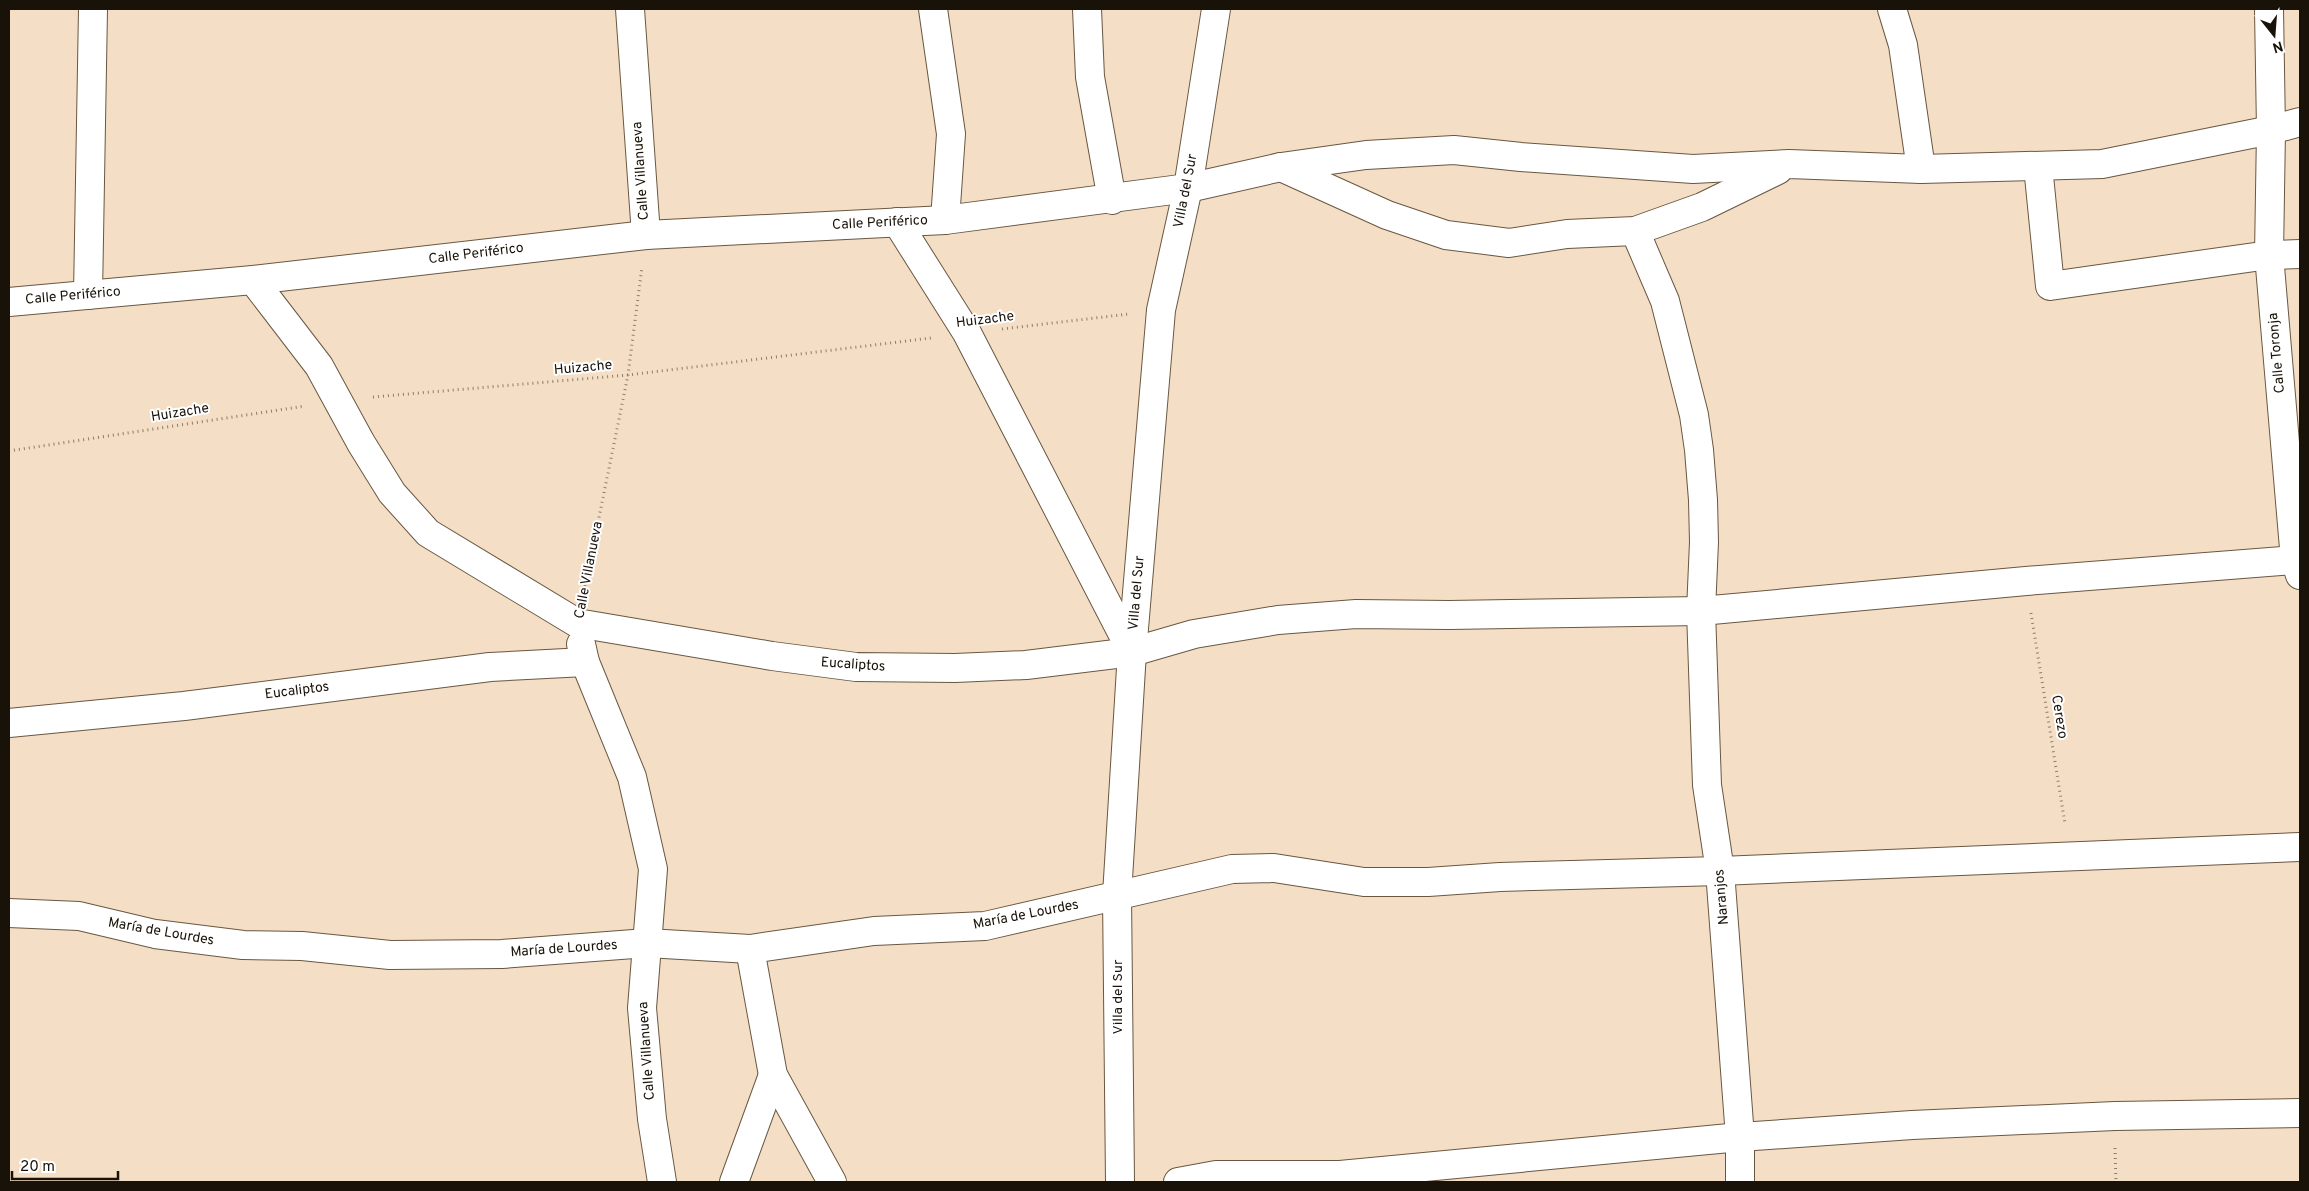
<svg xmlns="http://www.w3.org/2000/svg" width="2309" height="1191" viewBox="0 0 2309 1191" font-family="Overpass,sans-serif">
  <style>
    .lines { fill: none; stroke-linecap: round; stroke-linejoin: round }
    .minor-casing { stroke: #695741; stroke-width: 30 }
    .tertiary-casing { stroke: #695741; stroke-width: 30 }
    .path { stroke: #8c7e6c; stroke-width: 3; stroke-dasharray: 1 4; stroke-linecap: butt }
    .minor { stroke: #fff; stroke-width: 28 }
    .tertiary { stroke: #fff; stroke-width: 28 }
    .labels { text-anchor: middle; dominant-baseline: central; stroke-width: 4; stroke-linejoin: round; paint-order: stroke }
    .street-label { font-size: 14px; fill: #191209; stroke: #fff }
  </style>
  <rect width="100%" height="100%" fill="#f4dfc6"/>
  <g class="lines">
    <defs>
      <g id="minor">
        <polyline points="630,9 646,235"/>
        <polyline points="933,9 951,134 945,220"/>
        <polyline points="1087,9 1090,77 1112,200"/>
        <polyline points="1892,9 1903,45 1921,169"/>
        <polyline points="2269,9 2271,130 2269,255 2295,560 2300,575"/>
        <polyline points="2038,166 2050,286 2269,255 2300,254"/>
        <polyline points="1281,167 1387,215 1446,235 1509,243 1567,234 1635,231 1702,207 1778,170"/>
        <polyline points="897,222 967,333 1132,652"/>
        <polyline points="1635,231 1665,301 1694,415 1699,450 1703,500 1704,542 1701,611 1707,785 1720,871 1740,1137 1740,1182"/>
        <polyline points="253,280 319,366 361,443 392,493 428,533 577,623 772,656 856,667 955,668 1026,665 1132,652 1194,634 1278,620 1356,614 1449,615 1701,611 2026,581 2295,560"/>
        <polyline points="88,295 93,9"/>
        <polyline points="9,302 253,280 646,235 945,220 1188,188 1281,167 1366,155 1454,150 1521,157 1693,169 1789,164 1921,169 2102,164 2271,130 2300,122"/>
        <polyline points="581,644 585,662 632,777 653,869 642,1008 652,1119 662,1182"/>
        <polyline points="9,723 184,706 490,667 585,662"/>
        <polyline points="9,913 79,916 155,934 243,945 302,946 390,955 502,954 647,943 750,949 874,931 985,926 1232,869 1274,868 1364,882 1428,882 1500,877 1720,871 2300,847"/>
        <polyline points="750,949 773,1075 832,1182"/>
        <polyline points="734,1182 773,1075"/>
        <polyline points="1178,1182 1216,1175 1340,1175 1740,1137 1912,1125 2115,1116 2300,1113"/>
      </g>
      <polyline id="tertiary" points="1120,1182 1117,895 1132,652 1161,310 1188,188 1216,9"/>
    </defs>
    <!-- minor casing -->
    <use href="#minor" class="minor-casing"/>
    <!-- tertiary casing -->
    <use href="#tertiary" class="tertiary-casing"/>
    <!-- path -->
    <g class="path">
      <polyline points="1002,329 1129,314"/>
      <polyline points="373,397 628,375 931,338"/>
      <polyline points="9,451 305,406"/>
      <polyline points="584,591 628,375 642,267"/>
      <polyline points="2031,613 2065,824"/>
      <polyline points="2115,1148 2116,1182"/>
    </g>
    <!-- minor -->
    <use href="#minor" class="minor"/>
    <!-- tertiary -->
    <use href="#tertiary" class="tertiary"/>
  </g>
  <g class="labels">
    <!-- street labels -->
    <g class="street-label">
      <text transform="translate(641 171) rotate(-94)">Calle Villanueva</text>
      <text transform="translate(1186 191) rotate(-79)">Villa del Sur</text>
      <text transform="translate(880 223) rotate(-3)">Calle Periférico</text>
      <text transform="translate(476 254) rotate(-7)">Calle Periférico</text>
      <text transform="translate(73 296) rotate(-5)">Calle Periférico</text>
      <text transform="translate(985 320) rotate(-7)">Huizache</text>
      <text transform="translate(2277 353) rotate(-95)">Calle Toronja</text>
      <text transform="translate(583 368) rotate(-5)">Huizache</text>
      <text transform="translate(180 413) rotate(-9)">Huizache</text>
      <text transform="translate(589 570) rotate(-79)">Calle Villanueva</text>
      <text transform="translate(1137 593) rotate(-85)">Villa del Sur</text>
      <text transform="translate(853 665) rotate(4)">Eucaliptos</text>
      <text transform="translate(297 691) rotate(-7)">Eucaliptos</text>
      <text transform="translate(2059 717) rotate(81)">Cerezo</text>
      <text transform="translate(1722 897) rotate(-95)">Naranjos</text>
      <text transform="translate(1026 915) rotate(-11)">María de Lourdes</text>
      <text transform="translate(161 932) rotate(10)">María de Lourdes</text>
      <text transform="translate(564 949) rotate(-4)">María de Lourdes</text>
      <text transform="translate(1118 997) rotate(-90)">Villa del Sur</text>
      <text transform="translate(647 1051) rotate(-94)">Calle Villanueva</text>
    </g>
  </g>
  <!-- border -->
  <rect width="2309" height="1191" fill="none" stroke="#191209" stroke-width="20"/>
  <!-- north arrow -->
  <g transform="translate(2274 35) rotate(163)" stroke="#ffffff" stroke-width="4" paint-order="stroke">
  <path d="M0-4L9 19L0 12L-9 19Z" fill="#191209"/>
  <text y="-8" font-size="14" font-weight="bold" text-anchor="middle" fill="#191209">N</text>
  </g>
  <!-- scale -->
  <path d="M12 1171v8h106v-8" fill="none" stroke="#191209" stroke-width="2.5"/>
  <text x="20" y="1171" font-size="15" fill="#191209" stroke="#ffffff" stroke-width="4" paint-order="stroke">20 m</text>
</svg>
